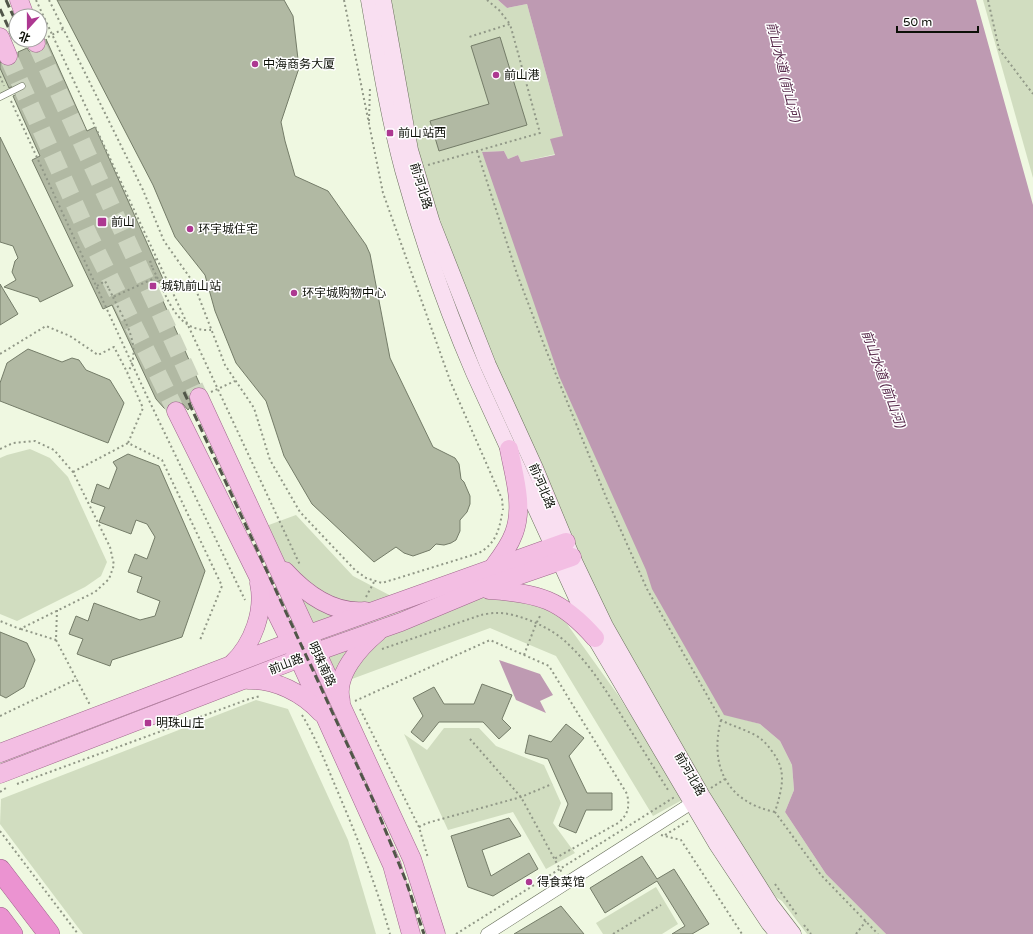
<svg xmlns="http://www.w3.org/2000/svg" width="1033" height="934" viewBox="0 0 1033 934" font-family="'Varela Round','Noto Sans SC',sans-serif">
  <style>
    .green { fill: #d1ddc0 }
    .water { fill: #be9ab2 }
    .building { fill: #b1b9a3; stroke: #747c68 }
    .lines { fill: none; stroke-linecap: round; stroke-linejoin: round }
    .primary-tunnel { stroke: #cdd5c0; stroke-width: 18; stroke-dasharray: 18 9; stroke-linecap: butt }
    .lane-casing { stroke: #686f5b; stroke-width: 7 }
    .street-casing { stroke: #686f5b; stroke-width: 13 }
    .secondary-casing { stroke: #686f5b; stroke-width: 17 }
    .primary-casing { stroke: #9d658a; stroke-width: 19 }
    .highway-casing { stroke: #9d658a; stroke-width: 22 }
    .path { stroke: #919887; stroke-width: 2; stroke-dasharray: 2 3; stroke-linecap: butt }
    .lane { stroke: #fff; stroke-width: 6 }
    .street { stroke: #fff; stroke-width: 12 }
    .secondary { stroke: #f9dff1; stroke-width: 16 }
    .primary { stroke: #f3bee3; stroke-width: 18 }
    .highway { stroke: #eb93d1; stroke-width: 21 }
    .rail { stroke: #515649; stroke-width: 3; stroke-dasharray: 8 4; stroke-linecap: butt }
    .path-bridge { stroke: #919887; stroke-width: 2; stroke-dasharray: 2 3; stroke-linecap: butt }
    .poi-dot { fill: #ad3891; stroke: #fff; stroke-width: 1.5 }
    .labels { text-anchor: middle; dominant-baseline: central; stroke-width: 3; stroke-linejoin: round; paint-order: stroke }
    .poi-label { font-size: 12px; fill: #0c0f07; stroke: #fff; text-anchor: start }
    .street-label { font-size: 12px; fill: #0c0f07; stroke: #fff }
    .water-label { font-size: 13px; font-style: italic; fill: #582a4c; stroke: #fff }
  </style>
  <rect width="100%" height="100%" fill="#eff8e1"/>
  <!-- green -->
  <g class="green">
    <polygon points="387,0 498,0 507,8 527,4 563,136 556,154 521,162 518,155 508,159 504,151 482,152 724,714 760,724 780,741 792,765 794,790 785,812 826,874 886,934 807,934 782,901 757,886 595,624 423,193"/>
    <polygon points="983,0 1033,0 1033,178"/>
    <polygon points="0,38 21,86 0,95"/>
    <polygon points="30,449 50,458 68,477 107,562 101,576 85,587 17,621 0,614 0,458 7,455"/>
    <polygon points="296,515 353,576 393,597 312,626 266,526"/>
    <polygon points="482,598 527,602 548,608 567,624 618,695 684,799 653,816 556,656 490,628 341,683 324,655"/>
    <polygon points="256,700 288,709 348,840 376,934 83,934 0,824 1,799"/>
    <polygon points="444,728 479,728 496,746 544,765 561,803 553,823 575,853 546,869 513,812 448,830 404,734 427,750"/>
    <polygon points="656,887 678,924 662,934 603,934 596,923"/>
  </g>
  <!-- water -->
  <g class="water">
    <polygon points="498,0 976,0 1033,205 1033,934 886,934 826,874 785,812 794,790 792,765 780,741 760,724 724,715 652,589 646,570 559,376 482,152 504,151 508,159 518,155 521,162 555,155 550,139 563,136 527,4 507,8"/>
    <polygon points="499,660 540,674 553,695 540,701 546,713 516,700"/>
  </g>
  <!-- building -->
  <g class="building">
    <polygon points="57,0 284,0 293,16 299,68 281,122 285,141 295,176 328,191 366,245 370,254 390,358 433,447 455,458 459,464 461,479 464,482 470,496 470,504 467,512 460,520 460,531 456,540 451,543 444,545 436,544 430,550 413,556 404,553 396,547 374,562 312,504 284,456 266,401 236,363 215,311 205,275 175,237 153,185"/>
    <polygon points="500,37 527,125 439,151 430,121 489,104 471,46"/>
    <polygon points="46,39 87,131 95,127 163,279 155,283 201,387 195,387 190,391 189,396 191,406 188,410 182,403 176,401 171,402 168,405 166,409 164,408 156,399 112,305 103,309 32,160 40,156 13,96 24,90 26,84 22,82 9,88 0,68 0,62 6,66 12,65 16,63 18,58 18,52 27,48 29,51 34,53 40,53 44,50 46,45"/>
    <polygon points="0,137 73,286 40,302 38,298 4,287 16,280 12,272 15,261 18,258 13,246 0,242"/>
    <polygon points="0,284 18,314 0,325"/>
    <polygon points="28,349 62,362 72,358 79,360 86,370 110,380 124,403 108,443 0,401 0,383 7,363"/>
    <polygon points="128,454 159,466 205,571 182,637 112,660 110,666 77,654 83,639 69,634 76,616 88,621 94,603 140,620 155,616 160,601 137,592 142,577 128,572 135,554 147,559 155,537 147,524 136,520 131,534 99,522 105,507 91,502 97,484 109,489 117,468 113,462"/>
    <polygon points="0,632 27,643 35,660 24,687 6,698 0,695"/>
    <polygon points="482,684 512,695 502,719 511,728 499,739 483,722 439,722 423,742 411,732 423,716 413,698 434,687 444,704 474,704"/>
    <polygon points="566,724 584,738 569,756 587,793 612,793 612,810 586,810 576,833 559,826 568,804 548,759 525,753 529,735 551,742"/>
    <polygon points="509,818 521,836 482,850 491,876 529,853 538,869 493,896 468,887 451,836"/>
    <polygon points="642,856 657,879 674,869 709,924 692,934 672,934 685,926 657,881 605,913 590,888"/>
    <polygon points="561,906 584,934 514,934"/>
  </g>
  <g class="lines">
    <!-- primary-tunnel -->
    <g class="primary-tunnel">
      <polyline points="36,43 199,397"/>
      <polyline points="8,56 89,236 176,411"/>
    </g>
    <defs>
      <polyline id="lane" points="0,97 22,86"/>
      <polyline id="street" points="487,934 698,799"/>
      <g id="secondary">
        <path d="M369 0C379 57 388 114 403 170 422 239 446 308 474 373L595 638 716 843 769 923 778 934"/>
        <polyline points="383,0 410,150 432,223 488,365 535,468 572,557 605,626 702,796 770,904 793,934"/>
      </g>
      <g id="primary">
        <polyline points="19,0 25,16"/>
        <polyline points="0,37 8,56"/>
        <polyline points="35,40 36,43"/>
        <polyline points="199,397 412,859 436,934"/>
        <polyline points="176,411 299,659 392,865 411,934"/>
        <path d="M491 570C500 558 509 547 514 533 524 506 514 476 509 449"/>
        <path d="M285 571C305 593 333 614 365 611"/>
        <path d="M489 590C538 593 561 599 595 638"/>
        <path d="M232 664C253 644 265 611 259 583"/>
        <path d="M248 680C275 679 303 693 321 713"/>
        <path d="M341 701C334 675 360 647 378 632"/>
        <polyline points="0,753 291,642 309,634 566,542"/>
        <polyline points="0,774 316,652 401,622 480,589 572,557"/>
      </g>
      <g id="highway">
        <polyline points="0,870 49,934"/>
        <polyline points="0,918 12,934"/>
      </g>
    </defs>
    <!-- lane casing -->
    <use href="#lane" class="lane-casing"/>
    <!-- street casing -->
    <use href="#street" class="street-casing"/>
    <!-- secondary casing -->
    <use href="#secondary" class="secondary-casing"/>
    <!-- primary casing -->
    <use href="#primary" class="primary-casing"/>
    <!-- highway casing -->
    <use href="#highway" class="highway-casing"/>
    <!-- path -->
    <g class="path">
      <polyline points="36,0 300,565"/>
      <path d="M49 0 143 190 164 241 193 282 225 365 254 408 270 460 300 512 355 570 366 578 382 583 479 553C495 544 499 531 502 514"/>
      <polyline points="344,0 383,193 451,383 502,499 503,510"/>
      <polyline points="487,0 499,10 510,24"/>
      <polyline points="988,0 999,49 1033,94"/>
      <polyline points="48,37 63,29"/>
      <polyline points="0,76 4,86"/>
      <polyline points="11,101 145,392 245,600"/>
      <polyline points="369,121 370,86"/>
      <path d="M477 151 517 274 546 350 606 497 647 589 721 720C732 726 744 729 755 735 762 739 767 744 771 750 788 771 782 788 775 812L821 875 878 934"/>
      <polyline points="428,165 540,133 510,24 469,37"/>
      <polyline points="152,267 150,262 157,259"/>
      <path d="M157 277C169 302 178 332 211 330"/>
      <polyline points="97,286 105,281 109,289"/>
      <path d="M113 297C124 320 143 347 128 372"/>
      <polyline points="0,354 46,326 70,336 98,355 114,347 126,370 143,408 128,443"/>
      <polyline points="211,392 235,381"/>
      <polyline points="0,449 13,443 35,441 54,450 73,472 110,547 114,565 109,579 95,592 20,629 0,621"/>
      <polyline points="73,472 128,443 162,460 222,586 200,640"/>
      <polyline points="366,597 374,582"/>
      <polyline points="57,610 56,640 90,705"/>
      <polyline points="21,629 56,640"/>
      <path d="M382 649 481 615C485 614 491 613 496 613 517 612 552 628 567 643 590 664 607 692 623 718 638 742 653 766 668 790"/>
      <polyline points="524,655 536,624 541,614"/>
      <path d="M355 701 490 640 549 666 627 794C630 807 628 815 618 823L554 859"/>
      <polyline points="360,709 419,827 428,858"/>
      <path d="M302 715C316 738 326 764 337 790 357 837 376 884 390 934"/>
      <polyline points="0,716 77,679"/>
      <path d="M721 720C709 766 727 802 775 812"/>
      <polyline points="470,739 521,797 562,873"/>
      <polyline points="17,784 249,699 261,696"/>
      <polyline points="711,788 725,779"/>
      <polyline points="0,792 6,788"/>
      <polyline points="419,827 427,823 521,797 552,784"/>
      <polyline points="0,831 78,934"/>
      <polyline points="661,835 681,840 742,934"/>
      <polyline points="665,835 688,821"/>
      <polyline points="775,884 797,915"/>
      <polyline points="804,925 811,934"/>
      <polyline points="456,934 673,798 672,796"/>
      <polyline points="613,934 661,905"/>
      <polyline points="856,934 866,921"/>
    </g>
    <!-- lane -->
    <use href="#lane" class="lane"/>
    <!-- street -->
    <use href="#street" class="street"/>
    <!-- secondary -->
    <use href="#secondary" class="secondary"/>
    <!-- primary -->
    <use href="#primary" class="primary"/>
    <!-- highway -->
    <use href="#highway" class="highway"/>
    <!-- rail -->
    <g class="rail">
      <polyline points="6,0 16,22"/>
      <polyline points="0,9 15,42"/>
      <polyline points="184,392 373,800 406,881 424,934"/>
    </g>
    <!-- path-bridge -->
    <polyline class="path-bridge" points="109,289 113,297 157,277 152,267"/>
  </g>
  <!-- markers -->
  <g class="poi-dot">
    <circle cx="255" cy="64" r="4"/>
    <circle cx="496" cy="75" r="4"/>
    <rect x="386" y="129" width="8" height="8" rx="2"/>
    <rect x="97" y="217" width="10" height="10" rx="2"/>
    <circle cx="190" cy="229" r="4"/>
    <rect x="149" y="282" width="8" height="8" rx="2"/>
    <circle cx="294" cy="293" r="4"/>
    <rect x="144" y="719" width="8" height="8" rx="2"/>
    <circle cx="529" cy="882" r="4"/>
  </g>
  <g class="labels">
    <!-- poi labels -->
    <g class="poi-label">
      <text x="263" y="64">中海商务大厦</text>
      <text x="504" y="75">前山港</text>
      <text x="398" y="133">前山站西</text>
      <text x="111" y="222">前山</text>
      <text x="198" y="229">环宇城住宅</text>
      <text x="161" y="286">城轨前山站</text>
      <text x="302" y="293">环宇城购物中心</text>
      <text x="156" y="723">明珠山庄</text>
      <text x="537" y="882">得食菜馆</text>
    </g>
    <!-- street labels -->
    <g class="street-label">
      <text transform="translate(421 186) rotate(73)">前河北路</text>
      <text transform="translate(542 486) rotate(67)">前河北路</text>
      <text transform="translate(286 664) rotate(-21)">前山路</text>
      <text transform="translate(322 664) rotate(65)">明珠南路</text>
      <text transform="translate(690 774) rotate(60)">前河北路</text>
    </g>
    <!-- water labels -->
    <g class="water-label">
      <text transform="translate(783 72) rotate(76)">前山水道 (前山河)</text>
      <text transform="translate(883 379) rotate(70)">前山水道 (前山河)</text>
    </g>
  </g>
  <!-- north arrow -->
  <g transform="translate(28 28) rotate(201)"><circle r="19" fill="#ffffff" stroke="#9e9f9c"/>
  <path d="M0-3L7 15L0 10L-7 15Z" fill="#ad3891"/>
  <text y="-6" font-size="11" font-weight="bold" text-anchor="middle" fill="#0c0f07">北</text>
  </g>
  <!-- scale -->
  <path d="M897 26v6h81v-6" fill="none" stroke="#0c0f07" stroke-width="2"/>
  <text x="903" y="26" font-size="12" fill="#0c0f07" stroke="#ffffff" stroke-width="3" paint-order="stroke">50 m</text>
</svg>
